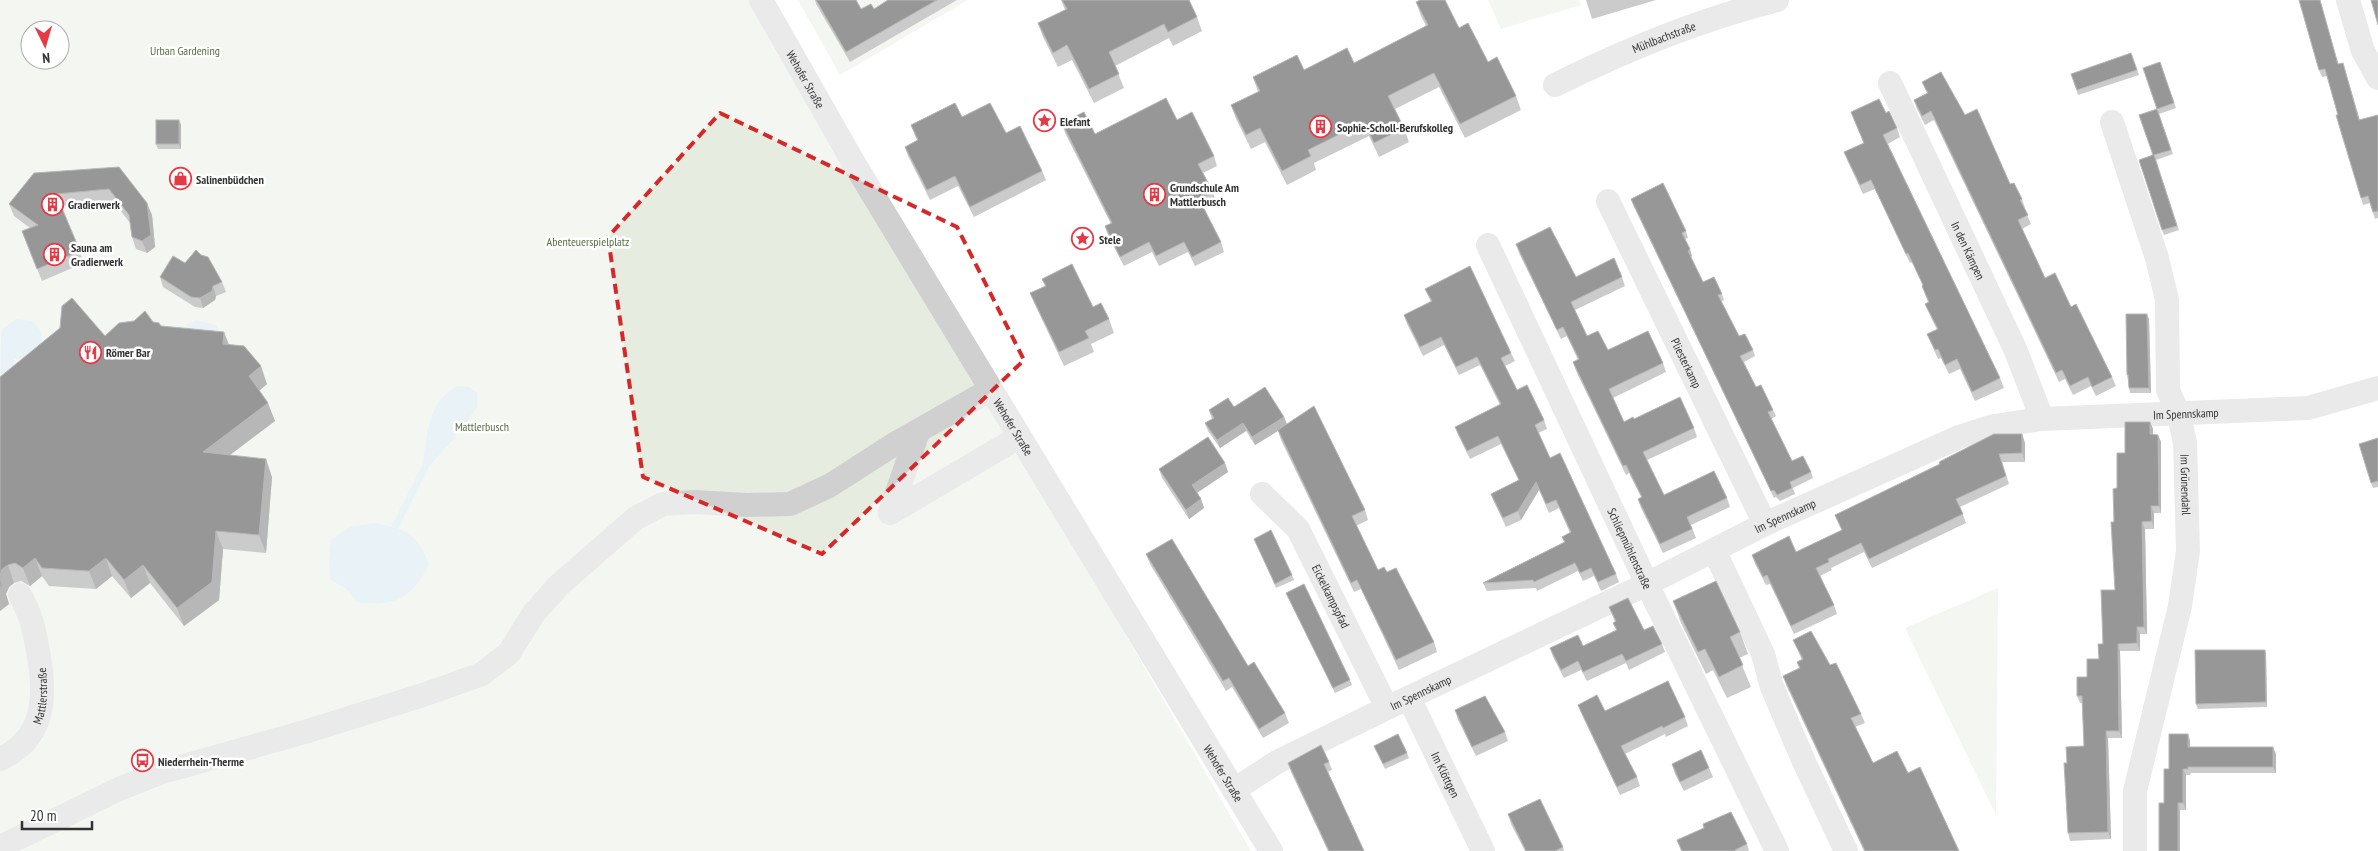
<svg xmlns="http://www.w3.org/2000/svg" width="2378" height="851" viewBox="0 0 2378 851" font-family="'PT Sans Narrow',sans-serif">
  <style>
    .green { fill: #e6ecdf; fill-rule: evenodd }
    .water { fill: #cfe2ee }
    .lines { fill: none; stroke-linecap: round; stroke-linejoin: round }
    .stream { stroke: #cfe2ee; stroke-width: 7 }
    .minor { stroke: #d0d0d0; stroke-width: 24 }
    .wall { fill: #8c8c8c }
    .shaded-wall { fill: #5f5f5f }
    .building { fill: #1a1a1a; stroke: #5f5f5f }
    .marked { fill: none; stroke: #d62828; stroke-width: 4; stroke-dasharray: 10 6; stroke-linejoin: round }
    .labels { text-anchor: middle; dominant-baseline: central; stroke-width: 5; stroke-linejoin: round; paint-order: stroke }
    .street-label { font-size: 12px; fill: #333; stroke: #fff }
    .park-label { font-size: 12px; fill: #56703f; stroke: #fff }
    .poi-label { font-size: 12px; font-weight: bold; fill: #333; stroke: #fff; text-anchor: start }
  </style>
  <rect width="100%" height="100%" fill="#fff"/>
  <!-- green -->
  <g class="green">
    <path d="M0 0H752L936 308 1251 851H0ZM30 30H60V60H30Z"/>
    <polygon points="798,0 968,0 840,75"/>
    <polygon points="1488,0 1579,0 1581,5 1501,29"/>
    <polygon points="1998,588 1996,815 1905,628"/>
  </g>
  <!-- water -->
  <g class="water">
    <path d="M16 319 32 321C49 336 43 347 28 359H14L13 370 0 400 1 337 3 329Z"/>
    <polygon points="196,320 216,325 220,331 220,338 184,332 186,325"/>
    <path d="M458 386 469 387 477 393V407L452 441 428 467 423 466C427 436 427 401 458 386Z"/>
    <path d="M376 523C408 530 416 533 429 564 413 598 394 608 357 602L347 589 331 580 329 564 331 540 350 527Z"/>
  </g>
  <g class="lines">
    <!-- stream -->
    <polyline class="stream" points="395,527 425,467"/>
    <!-- minor -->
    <g class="minor">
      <path id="s1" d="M761 0 852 160 1271 851"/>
      <polyline points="2348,0 2363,51 2378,78"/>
      <path id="s2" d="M1890 83 2016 351 2042 419"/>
      <path id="s3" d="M1555 85C1627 49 1698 20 1777 0"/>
      <path id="s4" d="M2112 122 2157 258 2167 300 2168 390 2179 415 2185 443 2188 551 2180 606 2135 791V851"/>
      <path id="s5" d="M1608 201 1765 524"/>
      <path id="s6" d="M1488 245 1647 584 1777 851"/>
      <path id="s7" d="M1262 494 1298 529 1387 708"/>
      <polyline points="890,513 1019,437"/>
      <polyline points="890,513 918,432"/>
      <polyline points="1714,550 1763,654 1772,687 1805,764 1846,851"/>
      <path id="s8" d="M1409 698 1483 851"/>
      <path id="s9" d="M0 759C44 739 46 699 39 657 34 630 33 619 20 595"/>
      <path id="s10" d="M1234 790 1277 762 1387 708 1647 584 1765 524 1959 437 1994 426 2042 419 2308 408 2378 388"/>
      <polyline points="0,847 119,789 159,773 308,731 426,694 482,674 509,653 534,613 559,585 636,518 663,504 694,502 747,505 790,504 829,486 893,445 990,390"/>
    </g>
  </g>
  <!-- wall -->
  <g class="wall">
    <polygon points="815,0 856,0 861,9 874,9 888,0 957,0 850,62 816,4"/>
    <polygon points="1061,0 1189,0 1197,17 1202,31 1173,46 1169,38 1115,66 1124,88 1094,103 1072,60 1058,67 1043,37 1038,23 1065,10"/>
    <polygon points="1586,0 1656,0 1592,19"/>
    <polygon points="1416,2 1459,28 1516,96 1521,110 1465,138 1439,87 1395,109 1404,128 1409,142 1379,157 1369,136 1314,163 1316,170 1287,185 1265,142 1251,149 1236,119 1231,105 1258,92 1253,77 1354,63 1426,26 1421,16"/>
    <polygon points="2131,53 2139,75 2078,95 2071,74"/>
    <polygon points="2160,62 2176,108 2159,114 2173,154 2156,160 2179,230 2164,235 2139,160 2153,155"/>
    <polygon points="2343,63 2360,120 2378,115 2378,218 2375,219 2370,203 2363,205 2327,76 2322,77 2319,70"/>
    <polygon points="1922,82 1965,115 2010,184 2022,199 2025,208 2024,208 2031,224 2022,229 2045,278 2071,307 2112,377 2116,386 2096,396 2091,386 2073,395 2065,379 2059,382 1934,120 1925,125 1917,109 1914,100 1927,93"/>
    <polygon points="1851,112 1886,113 1897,128 1900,137 1888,144 2000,378 2004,388 1975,401 1960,369 1949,374 1941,358 1938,359 1927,334 1937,330 1929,313 1925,304 1928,302 1922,286 1923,285 1912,262 1910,263 1875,189 1863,194 1848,162 1844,152 1864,143"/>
    <polygon points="962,117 1006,133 1042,171 1046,180 974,217 958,186 930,200 908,156 905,147 917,140 911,125"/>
    <polygon points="179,120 181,125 181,149 158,149 156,144"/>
    <polygon points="1177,120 1214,156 1217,166 1203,173 1213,192 1216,202 1204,208 1221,242 1224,252 1195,266 1188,252 1159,266 1152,252 1124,266 1108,236 1105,226 1111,224 1065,133 1062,123 1095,134"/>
    <polygon points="119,167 152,215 155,247 147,253 136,249 132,237 130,223 113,201 61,206 84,263 42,281 22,231 30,228 14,216 9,204"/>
    <polygon points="1631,199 1686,231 1688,238 1685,239 1692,256 1691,257 1703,282 1722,294 1724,300 1721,302 1739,336 1753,350 1755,356 1744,362 1756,387 1773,410 1776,416 1771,419 1792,461 1811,472 1813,478 1793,488 1795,494 1780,501 1776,497 1774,498 1633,205"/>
    <polygon points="1516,244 1576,277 1622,277 1625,286 1575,310 1587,336 1608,350 1663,363 1666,372 1613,398 1624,422 1634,419 1694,428 1697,437 1647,460 1664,495 1727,498 1730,507 1691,525 1696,538 1663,553 1641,508 1638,499 1641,497 1629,473 1626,475 1576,371 1573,362 1578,360 1567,336 1561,339 1519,253"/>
    <polygon points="185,263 222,282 226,292 216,296 215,300 203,308 195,307 163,287 160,277"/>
    <polygon points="1042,279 1093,307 1109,319 1114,333 1091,344 1094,352 1064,366 1036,307 1030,293 1045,286"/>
    <polygon points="1425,289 1511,353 1515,361 1505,366 1517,390 1544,420 1547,429 1538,433 1550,458 1616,574 1619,582 1601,591 1594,576 1583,581 1578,571 1537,591 1536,588 1487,591 1483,583 1564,542 1562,537 1570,533 1559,508 1549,513 1539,490 1521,520 1506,527 1494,502 1491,494 1519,480 1501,444 1470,459 1458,435 1455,427 1500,405 1480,365 1459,375 1444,345 1423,356 1407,324 1404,315 1431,302"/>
    <polygon points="2149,319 2151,393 2130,393 2129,388 2128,380 2127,375"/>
    <polygon points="134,321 153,322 161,326 229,344 267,384 259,391 275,421 230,455 272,477 266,553 223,549 219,600 184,626 150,583 131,598 112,576 96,589 49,586 42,576 30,586 21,581 14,583 9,587 6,594 9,604 0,611 0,377 105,336"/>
    <polygon points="1234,407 1284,417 1287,424 1365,510 1368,520 1356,526 1378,570 1387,572 1434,642 1437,652 1399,670 1361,589 1354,592 1281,440 1278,431 1255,445 1246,431 1220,448 1208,431 1205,423 1212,419 1209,410"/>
    <polygon points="2150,422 2153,429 2153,435 2158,435 2161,442 2161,513 2154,513 2154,529 2145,529 2147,634 2140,634 2140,651 2120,651 2122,738 2108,738 2111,839 2070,841 2068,833 2067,763 2084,746 2082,703 2080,703 2077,696 2087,677 2099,659 2115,590 2114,522 2125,453"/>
    <polygon points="2022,434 2025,443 2025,462 2002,462 2009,484 1960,507 1966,523 1872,568 1864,552 1831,568 1832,570 1820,576 1834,605 1837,614 1794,634 1770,584 1766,585 1755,564 1752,555 1796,552 1842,530 1835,515"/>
    <polygon points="2378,438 2378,487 2373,488 2371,483"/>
    <polygon points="1225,463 1228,472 1197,493 1201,499 1204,508 1189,519 1162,478 1159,469"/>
    <polygon points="1254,539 1292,575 1294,580 1276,588"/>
    <polygon points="1146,554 1248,666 1285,713 1289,723 1263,738 1232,687 1226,691 1150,564"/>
    <polygon points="1286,593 1350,680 1352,685 1335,693"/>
    <polygon points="1673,601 1740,632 1748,654 1739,658 1751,687 1727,698 1713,670 1706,674 1681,623"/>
    <polygon points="1609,607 1644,630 1662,644 1665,652 1629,670 1626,663 1587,681 1581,670 1564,678 1553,657 1550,648 1583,646 1616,630 1613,623 1615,622"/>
    <polygon points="1793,640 1830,665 1861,714 1865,723 1855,727 1873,763 1908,773 1959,851 1864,851 1786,685 1783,676 1799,668 1797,662 1802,660"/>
    <polygon points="2265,650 2266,654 2267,707 2198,709 2196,704"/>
    <polygon points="1578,705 1605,711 1685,717 1688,726 1666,737 1665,734 1625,754 1637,777 1640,786 1620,795 1581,713"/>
    <polygon points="1455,710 1505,732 1508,741 1476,756 1458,720"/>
    <polygon points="2188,734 2190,741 2190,747 2276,754 2276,773 2191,773 2190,775 2186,775 2186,810 2180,810 2164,803 2169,769"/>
    <polygon points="1374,746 1407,753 1409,758 1385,769"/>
    <polygon points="1329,762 1332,770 1328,772 1364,851 1328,851 1291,772 1288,763"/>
    <polygon points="1672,764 1709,768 1713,777 1684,791 1675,774"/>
    <polygon points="1508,814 1563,847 1564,851 1525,851 1511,824"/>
    <polygon points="1677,840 1747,844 1749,851 1681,851"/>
  </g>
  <!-- shaded-wall -->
  <g class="shaded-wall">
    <polygon points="179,120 181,125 181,149 179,144"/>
    <polygon points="147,203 152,215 155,247 147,253 142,241"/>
    <polygon points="1690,249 1692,256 1690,257 1688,251"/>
    <polygon points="213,286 216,296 215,300 203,308 200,298"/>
    <polygon points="2147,314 2149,319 2151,393 2149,388"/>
    <polygon points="224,332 231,350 223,344"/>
    <polygon points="261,366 267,384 255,394 249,376"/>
    <polygon points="268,403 275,421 210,470 203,452"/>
    <polygon points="1284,417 1287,425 1255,445 1252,437"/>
    <polygon points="2150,422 2153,429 2153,442 2150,434"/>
    <polygon points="1243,423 1246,431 1220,448 1217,440"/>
    <polygon points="2022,434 2025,443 2025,462 2022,453"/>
    <polygon points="2158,435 2161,442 2161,513 2159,506"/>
    <polygon points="266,459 272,477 266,553 259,535"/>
    <polygon points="1225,463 1228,472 1195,494 1192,485"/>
    <polygon points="1536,482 1539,490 1521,520 1518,511"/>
    <polygon points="1201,499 1204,508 1189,519 1186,510"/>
    <polygon points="2151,506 2154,513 2154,529 2152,521"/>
    <polygon points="2142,522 2145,529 2147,634 2144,627"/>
    <polygon points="216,531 223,549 219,600 184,626 177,608"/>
    <polygon points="35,558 42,576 30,586 23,568"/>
    <polygon points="106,558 112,576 96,589 89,571"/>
    <polygon points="8,565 14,583 9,587 6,594 9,604 0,611 0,575 2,569"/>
    <polygon points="143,565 150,583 131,598 124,580"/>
    <polygon points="2137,627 2140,634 2140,651 2137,643"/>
    <polygon points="2118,644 2120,651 2122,738 2119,731"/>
    <polygon points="2265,650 2266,654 2267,707 2266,702"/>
    <polygon points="2106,731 2108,738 2111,839 2108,832"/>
    <polygon points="2188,734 2190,741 2190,754 2188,747"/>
    <polygon points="2273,747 2276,754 2276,773 2273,767"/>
    <polygon points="2183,769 2186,775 2186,810 2183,803"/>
    <polygon points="2178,803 2180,810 2180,851 2178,851"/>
  </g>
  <!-- building -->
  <g class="building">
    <polygon points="816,0 856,0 861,9 871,4 874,9 888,0 937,0 846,52"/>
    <polygon points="1062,0 1189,0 1197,17 1168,32 1164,24 1109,52 1119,74 1089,89 1067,45 1053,53 1038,23 1067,9"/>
    <polygon points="1420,0 1445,0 1459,28 1468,23 1488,62 1497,57 1516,96 1460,124 1434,73 1388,96 1404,128 1374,143 1364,122 1308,150 1311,156 1282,171 1260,128 1246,135 1231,105 1260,91 1253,77 1297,55 1304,70 1347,48 1354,63 1428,25 1416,2"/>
    <polygon points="2299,0 2320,0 2338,64 2343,63 2359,120 2378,115 2378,211 2373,212 2368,196 2361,198 2336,115 2338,115 2325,69 2319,70"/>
    <polygon points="2371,0 2378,0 2378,25"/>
    <polygon points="2131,53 2137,70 2077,90 2071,74"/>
    <polygon points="2160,62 2174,103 2157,109 2171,150 2154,155 2177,226 2162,230 2139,160 2153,155 2139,115 2157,109 2143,68"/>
    <polygon points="1941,72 1965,115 1977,109 2010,184 2014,183 2022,199 2020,200 2028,215 2018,220 2045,278 2055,273 2071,307 2076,304 2112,377 2092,387 2088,377 2070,386 2062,370 2056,373 1931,111 1922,116 1914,100 1928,93 1922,82"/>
    <polygon points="1166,98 1177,120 1192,112 1214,156 1198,164 1213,192 1199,199 1221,242 1192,257 1184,242 1156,256 1149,242 1120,257 1105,226 1112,223 1062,123 1084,112 1095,134"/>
    <polygon points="1879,99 1886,113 1889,111 1897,128 1883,135 2000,378 1972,392 1957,359 1945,365 1938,349 1935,350 1927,334 1938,329 1925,304 1929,302 1922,286 1923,285 1908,253 1906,254 1871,180 1860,185 1844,152 1864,143 1851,112"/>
    <polygon points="955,103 962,117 990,103 1006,133 1020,126 1042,171 970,207 955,176 927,190 905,147 918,140 911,125"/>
    <rect x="156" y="120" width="23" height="24"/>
    <polygon points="119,167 147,203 151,235 142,241 132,237 129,215 109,189 56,194 80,251 37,269 22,231 38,225 9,204 34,173"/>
    <polygon points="1663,183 1686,231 1682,233 1690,249 1688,251 1703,282 1714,277 1722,294 1718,295 1739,336 1745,334 1753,350 1740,356 1756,387 1761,385 1773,410 1768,412 1792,461 1803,456 1811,472 1790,482 1792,488 1777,495 1774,490 1771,491 1631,199"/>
    <polygon points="1550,227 1576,277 1614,258 1622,277 1571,302 1587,336 1598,331 1608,350 1648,331 1663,363 1609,389 1624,422 1633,417 1634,419 1680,397 1694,428 1643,452 1664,495 1714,471 1727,498 1687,517 1692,529 1660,544 1638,499 1642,497 1626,465 1623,466 1573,362 1579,359 1563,327 1557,330 1516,244"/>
    <polygon points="196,250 201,255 208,257 222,282 213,286 212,291 200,298 191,297 160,277 173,256 185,263"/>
    <polygon points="1072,264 1093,307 1101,303 1109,319 1085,331 1089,338 1059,352 1030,293 1046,286 1042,279"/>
    <polygon points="1470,266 1511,353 1501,358 1517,390 1527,385 1544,420 1535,425 1550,458 1560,453 1616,574 1598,582 1591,568 1580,573 1575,563 1534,582 1533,580 1483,583 1565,542 1562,537 1571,532 1556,500 1546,504 1536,482 1518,511 1503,518 1491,494 1519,480 1498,436 1467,451 1455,427 1501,404 1477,357 1456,367 1441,337 1420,347 1404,315 1432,301 1425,289"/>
    <polygon points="72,298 105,336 119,323 134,321 145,311 153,322 159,323 161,326 224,332 223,344 244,346 261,366 249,376 268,403 203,452 266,459 259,535 216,531 212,582 177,608 143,565 124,580 106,558 89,571 42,568 35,558 23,568 15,563 8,565 2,569 0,575 0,377 60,328 62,306"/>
    <polygon points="2126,314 2147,314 2149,388 2129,388 2128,374 2127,375"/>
    <polygon points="1265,387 1284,417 1252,437 1243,423 1217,440 1205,423 1214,418 1209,410 1228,398 1234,407"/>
    <polygon points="1314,406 1365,510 1352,516 1378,570 1384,567 1387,572 1396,568 1434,642 1396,660 1357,580 1351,583 1278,430"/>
    <polygon points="2125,422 2150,422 2150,434 2158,435 2159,506 2151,506 2152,521 2142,522 2144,627 2137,627 2137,643 2118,644 2119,731 2106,731 2108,832 2068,833 2064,763 2067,763 2066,747 2084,746 2082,696 2077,696 2077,677 2087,677 2087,659 2099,659 2098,644 2103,644 2101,590 2115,590 2111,522 2114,522 2113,489 2117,488 2117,453 2125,453"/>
    <polygon points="1994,434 2022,434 2022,453 1999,454 2006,476 1956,499 1963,514 1869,559 1861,543 1828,559 1829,562 1816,568 1834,605 1791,626 1767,575 1763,577 1752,555 1789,536 1796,552 1842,530 1835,515 1940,464 1939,462"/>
    <polygon points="1208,437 1225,463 1192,485 1201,499 1186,510 1159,469"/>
    <polygon points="2378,438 2378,481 2371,483 2359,444"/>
    <polygon points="1271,530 1292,575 1275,584 1254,539"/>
    <polygon points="1172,539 1248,666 1254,662 1285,713 1259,729 1229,678 1223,681 1146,554"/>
    <polygon points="0,577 2,586 0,587"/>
    <polygon points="1716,581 1740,632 1730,637 1743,665 1719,677 1705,649 1698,652 1673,601"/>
    <polygon points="1304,584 1350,680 1333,688 1286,593"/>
    <polygon points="1628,598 1644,630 1653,626 1662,644 1626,661 1622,654 1583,672 1578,661 1561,670 1550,648 1578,635 1583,646 1617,630 1613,623 1616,621 1609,607"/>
    <polygon points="1811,631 1830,665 1836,663 1861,714 1851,718 1873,763 1897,751 1908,773 1920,767 1959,851 1865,851 1783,676 1800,668 1797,662 1803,659 1793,640"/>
    <polygon points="2195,650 2265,650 2266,702 2196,704"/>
    <polygon points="1668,681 1685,717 1663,728 1662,726 1621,746 1637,777 1617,787 1578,705 1597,695 1605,711"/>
    <polygon points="1485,696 1505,732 1472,747 1455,710"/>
    <polygon points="1398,734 1407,753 1383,764 1374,746"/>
    <polygon points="2169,734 2188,734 2188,747 2273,747 2273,767 2188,767 2188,769 2183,769 2183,803 2178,803 2178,851 2159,851 2159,803 2164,803 2164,769 2169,769"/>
    <polygon points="1321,745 1329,762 1324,764 1364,851 1329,851 1288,763"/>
    <polygon points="1701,750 1709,768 1680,782 1672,764"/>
    <polygon points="1540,799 1563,847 1555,851 1526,851 1508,814"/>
    <polygon points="1731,812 1747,844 1735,850 1736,851 1682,851 1677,840 1704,828 1703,824"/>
  </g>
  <!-- marked area -->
  <path d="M0 0H2378V851H0ZM720 113 957 227 1024 360 822 554 643 477 608 237Z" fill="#fff" fill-opacity=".55" fill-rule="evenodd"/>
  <path class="marked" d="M720 113 957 227 1024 360 822 554 643 477 608 237Z"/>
  <!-- icons -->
  <defs>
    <symbol id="sight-ring" viewBox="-11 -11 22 22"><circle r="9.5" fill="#fff" stroke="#e63946" stroke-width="1.5"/><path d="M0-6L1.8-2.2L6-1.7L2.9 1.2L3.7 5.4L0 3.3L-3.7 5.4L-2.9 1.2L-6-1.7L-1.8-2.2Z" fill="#e63946"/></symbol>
    <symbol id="building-ring" viewBox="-11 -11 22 22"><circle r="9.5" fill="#fff" stroke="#e63946" stroke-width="1.5"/><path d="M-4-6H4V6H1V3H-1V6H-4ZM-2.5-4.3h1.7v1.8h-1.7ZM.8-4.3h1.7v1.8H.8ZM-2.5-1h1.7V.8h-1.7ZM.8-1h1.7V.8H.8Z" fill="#e63946"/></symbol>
    <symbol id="shop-ring" viewBox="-11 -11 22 22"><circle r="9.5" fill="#fff" stroke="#e63946" stroke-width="1.5"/><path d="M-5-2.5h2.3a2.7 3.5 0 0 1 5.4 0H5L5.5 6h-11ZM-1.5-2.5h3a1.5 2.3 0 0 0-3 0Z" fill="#e63946"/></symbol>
    <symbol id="restaurant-ring" viewBox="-11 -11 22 22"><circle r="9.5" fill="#fff" stroke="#e63946" stroke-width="1.5"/><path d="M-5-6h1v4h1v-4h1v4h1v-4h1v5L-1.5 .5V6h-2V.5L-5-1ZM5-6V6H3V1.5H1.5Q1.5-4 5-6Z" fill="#e63946"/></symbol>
    <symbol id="bus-ring" viewBox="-11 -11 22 22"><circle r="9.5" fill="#fff" stroke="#e63946" stroke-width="1.5"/><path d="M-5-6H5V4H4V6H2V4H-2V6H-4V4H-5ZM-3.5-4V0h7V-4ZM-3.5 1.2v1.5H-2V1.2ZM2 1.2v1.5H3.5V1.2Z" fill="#e63946"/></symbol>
  </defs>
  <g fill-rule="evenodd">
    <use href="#sight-ring" x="1032" y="108" width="25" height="25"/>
    <use href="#building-ring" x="1308" y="114" width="25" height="25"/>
    <use href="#shop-ring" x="168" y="166" width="25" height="25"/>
    <use href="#building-ring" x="1142" y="182" width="25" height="25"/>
    <use href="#building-ring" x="40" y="192" width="25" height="25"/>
    <use href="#sight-ring" x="1070" y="226" width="25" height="25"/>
    <use href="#building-ring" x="42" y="242" width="25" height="25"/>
    <use href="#restaurant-ring" x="78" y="340" width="25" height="25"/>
    <use href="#bus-ring" x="130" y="748" width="25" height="25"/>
  </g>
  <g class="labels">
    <!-- street labels -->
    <g class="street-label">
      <text stroke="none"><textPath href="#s3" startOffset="119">Mühlbachstraße</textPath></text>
      <text stroke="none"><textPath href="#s1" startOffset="91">Wehofer Straße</textPath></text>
      <text stroke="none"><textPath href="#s2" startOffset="185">In den Kämpen</textPath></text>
      <text stroke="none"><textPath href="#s5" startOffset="180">Pliesterkamp</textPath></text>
      <text stroke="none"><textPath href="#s10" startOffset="1036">Im Spennskamp</textPath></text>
      <text stroke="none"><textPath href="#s1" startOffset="496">Wehofer Straße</textPath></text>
      <text stroke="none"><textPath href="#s4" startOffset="374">Im Grünendahl</textPath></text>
      <text stroke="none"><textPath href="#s10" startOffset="616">Im Spennskamp</textPath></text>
      <text stroke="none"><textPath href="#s6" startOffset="335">Schliepmühlenstraße</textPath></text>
      <text stroke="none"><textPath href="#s7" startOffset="125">Eickelkampspfad</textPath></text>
      <text stroke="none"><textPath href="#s10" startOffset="211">Im Spennskamp</textPath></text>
      <text stroke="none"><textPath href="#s9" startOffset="80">Mattlerstraße</textPath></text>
      <text stroke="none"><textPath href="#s1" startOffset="901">Wehofer Straße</textPath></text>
      <text stroke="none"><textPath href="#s8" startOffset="85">Im Klöttgen</textPath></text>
    </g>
    <!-- park labels -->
    <g class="park-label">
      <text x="185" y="50">Urban Gardening</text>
      <text x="588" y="241">Abenteuerspielplatz</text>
      <text x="482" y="426">Mattlerbusch</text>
    </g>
    <!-- poi labels -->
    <g class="poi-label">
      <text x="1060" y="121">Elefant</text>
      <text x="1337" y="127">Sophie-Scholl-Berufskolleg</text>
      <text x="196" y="179">Salinenbüdchen</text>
      <text x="1170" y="187">Grundschule Am<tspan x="1170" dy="14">Mattlerbusch</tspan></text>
      <text x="68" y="204">Gradierwerk</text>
      <text x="1099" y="239">Stele</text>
      <text x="71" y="247">Sauna am<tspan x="71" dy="14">Gradierwerk</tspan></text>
      <text x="106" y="352">Römer Bar</text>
      <text x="158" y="761">Niederrhein-Therme</text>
    </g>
  </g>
  <!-- north arrow -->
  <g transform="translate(45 45) rotate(175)"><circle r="24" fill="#ffffff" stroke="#adadad"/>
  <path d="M0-4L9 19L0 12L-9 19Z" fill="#e63946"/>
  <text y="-8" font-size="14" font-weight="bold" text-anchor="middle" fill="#333333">N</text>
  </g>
  <!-- scale -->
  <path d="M22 821v8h70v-8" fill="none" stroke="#333333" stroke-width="2.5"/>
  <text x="30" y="821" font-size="15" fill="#333333" stroke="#ffffff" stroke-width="4" paint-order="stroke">20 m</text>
</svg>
